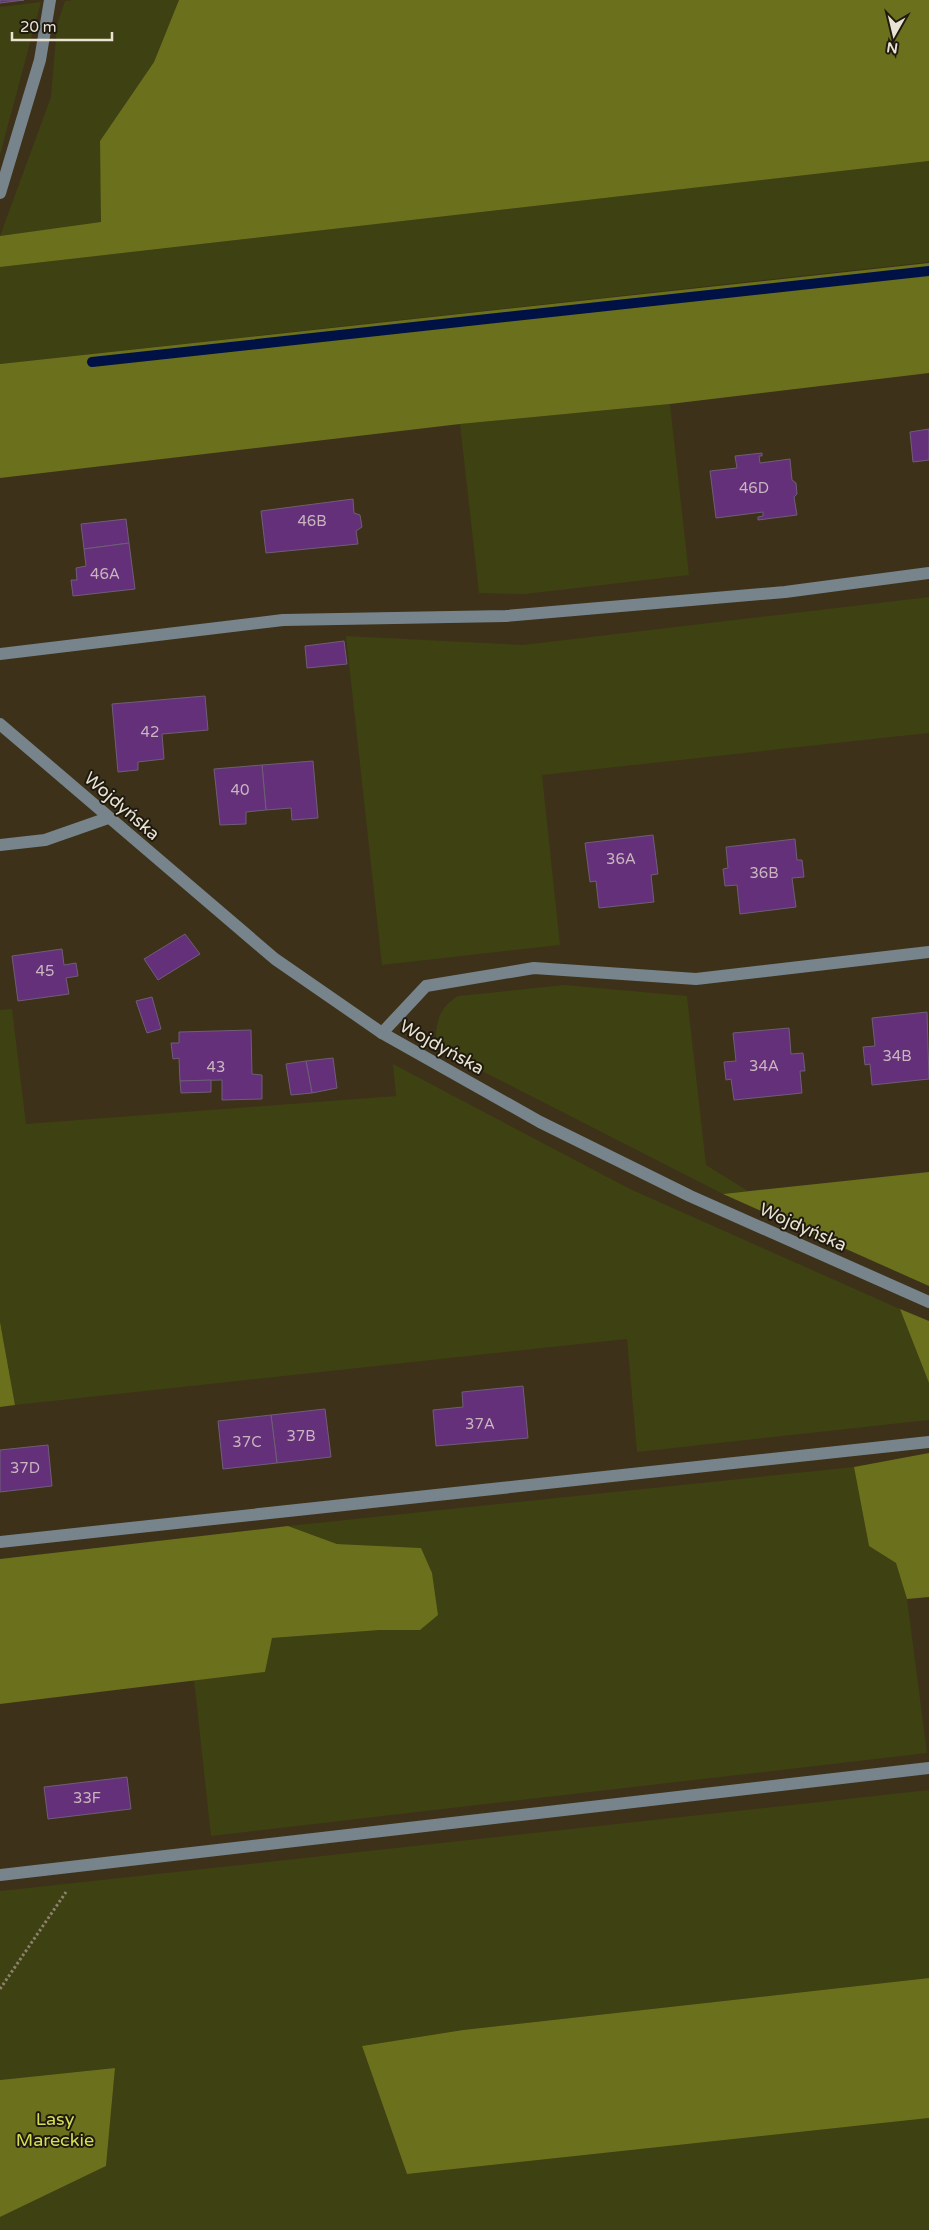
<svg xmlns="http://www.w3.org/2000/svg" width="929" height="2230" viewBox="0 0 929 2230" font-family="'Varela Round',sans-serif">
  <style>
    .green { fill: #3e4111 }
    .forest { fill: #6b701d }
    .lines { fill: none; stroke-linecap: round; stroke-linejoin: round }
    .stream { stroke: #001146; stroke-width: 10 }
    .building { fill: #65307a; stroke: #6e5e76 }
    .path { stroke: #8c826f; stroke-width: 3; stroke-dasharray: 2.5 2.5; stroke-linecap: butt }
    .minor { stroke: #77848b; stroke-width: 12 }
    .labels { text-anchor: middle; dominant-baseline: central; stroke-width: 4; stroke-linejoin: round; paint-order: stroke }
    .number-label { font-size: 15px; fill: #c9b6be }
    .street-label { font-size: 18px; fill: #eae3d4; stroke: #1f1a0f }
    .park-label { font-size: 18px; fill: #d5df55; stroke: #1f1a0f }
  </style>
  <rect width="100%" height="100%" fill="#3d3119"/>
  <!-- green -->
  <g class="green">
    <polygon points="75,0 179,0 154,62 100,141 102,223 0,236 51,97 57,25 65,1"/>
    <polygon points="41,2 0,155 0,7"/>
    <polygon points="929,161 929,262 0,364 0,267"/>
    <polygon points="670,404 689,575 525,594 479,593 460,424"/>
    <polygon points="929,597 929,733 542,775 560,945 382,965 346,636 523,645"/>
    <path d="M565 985 687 996 706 1165 748 1191 723 1194 435 1047C437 1023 436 1010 458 996Z"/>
    <polygon points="12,1009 26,1124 396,1096 393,1064 630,1189 900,1309 929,1383 929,1420 637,1452 627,1339 15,1405 0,1322 0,1010"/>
    <polygon points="854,1467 869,1546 896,1563 907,1599 927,1753 211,1836 194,1680 265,1672 272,1638 380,1630 420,1630 421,1548 337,1544 288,1526"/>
    <polygon points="929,1790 929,1978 463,2030 362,2046 407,2174 929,2118 929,2230 0,2230 0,2217 106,2166 115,2068 0,2080 0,1891"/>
  </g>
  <!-- forest -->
  <g class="forest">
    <polygon points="179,0 929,0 929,161 0,267 0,236 101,222 100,141 154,62"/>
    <polygon points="929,263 929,373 670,404 460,424 0,478 0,364"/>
    <polygon points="929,1172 929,1286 723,1194"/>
    <polygon points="900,1309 929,1321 929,1383"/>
    <polygon points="0,1322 15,1405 0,1407"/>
    <polygon points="929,1453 929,1597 907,1599 896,1563 869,1546 854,1467"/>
    <polygon points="288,1526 337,1544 421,1548 432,1573 438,1615 420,1630 380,1630 272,1638 265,1672 0,1704 0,1559"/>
    <polygon points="929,1978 929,2118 407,2174 362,2046 463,2030"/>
    <polygon points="115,2068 106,2166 0,2217 0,2080"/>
  </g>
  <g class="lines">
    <!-- stream -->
    <polyline class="stream" points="92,362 929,271"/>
  </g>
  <!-- building -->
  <g class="building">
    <polygon points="0,0 24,0 0,3"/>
    <polygon points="929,429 929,460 913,462 910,432"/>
    <polygon points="762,453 762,456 759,456 760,463 790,459 792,480 796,483 797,494 794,497 797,515 758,520 758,517 763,516 763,512 716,518 710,471 737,468 735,456"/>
    <polygon points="353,499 354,513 360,515 362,527 356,531 358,544 266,553 261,511"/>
    <polygon points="126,519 129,543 84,549 81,524"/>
    <polygon points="129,543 135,589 73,596 71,580 77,580 76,568 86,566 84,549"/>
    <polygon points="344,641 347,664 307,668 305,646"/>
    <polygon points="205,696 208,730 162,734 164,759 138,762 138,770 118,772 112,704"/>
    <polygon points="313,761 318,818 292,820 291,808 266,810 262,765"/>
    <polygon points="262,765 266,810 246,812 246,824 220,825 214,769"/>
    <polygon points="653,835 658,874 651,875 654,902 599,908 596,881 590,882 585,843"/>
    <polygon points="795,839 797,860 802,860 804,877 792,878 796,907 740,914 737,885 725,886 723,869 728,868 726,847"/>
    <polygon points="185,934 200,954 158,980 144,959"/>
    <polygon points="62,949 64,965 76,963 78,976 66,978 69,994 18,1001 12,956"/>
    <polygon points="152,997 161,1029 147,1033 136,1001"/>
    <polygon points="927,1012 929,1079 872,1085 870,1064 865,1065 863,1047 875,1046 872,1018"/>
    <polygon points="789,1028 791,1054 803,1053 805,1071 800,1071 802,1093 734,1100 731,1079 726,1080 724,1062 736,1061 733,1033"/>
    <polygon points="251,1030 252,1074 262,1075 262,1099 222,1100 222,1080 180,1081 179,1058 173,1059 171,1043 179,1043 179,1032"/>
    <polygon points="333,1058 337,1088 312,1093 306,1061"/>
    <polygon points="306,1061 312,1093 291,1095 286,1064"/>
    <polygon points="211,1080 211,1092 181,1093 180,1081"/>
    <polygon points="523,1386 528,1438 436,1446 433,1410 463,1407 462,1392"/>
    <polygon points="325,1409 331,1457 277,1463 271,1415"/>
    <polygon points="271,1415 277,1463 223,1469 218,1421"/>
    <polygon points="48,1445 52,1486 0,1492 0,1450"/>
    <polygon points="127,1777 131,1809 48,1819 44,1787"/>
  </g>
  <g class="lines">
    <!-- path -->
    <polyline class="path" points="0,1989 66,1892"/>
    <!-- minor -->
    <g class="minor">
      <polyline points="0,193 40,60 50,0"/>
      <polyline points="0,654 283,620 506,616 785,592 929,573"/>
      <polyline points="0,724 275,959 382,1033 540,1122 690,1196 929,1302"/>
      <polyline points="0,845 45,840 108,818"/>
      <polyline points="382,1033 426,986 534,968 696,979 929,952"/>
      <polyline points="0,1542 929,1442"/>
      <polyline points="0,1875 929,1768"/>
    </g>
  </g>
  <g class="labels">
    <!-- number labels -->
    <g class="number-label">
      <text x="754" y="488">46D</text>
      <text x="312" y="521">46B</text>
      <text x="105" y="574">46A</text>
      <text x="150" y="732">42</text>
      <text x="240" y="790">40</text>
      <text x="621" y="859">36A</text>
      <text x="764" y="873">36B</text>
      <text x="45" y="971">45</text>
      <text x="897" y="1056">34B</text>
      <text x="764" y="1066">34A</text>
      <text x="216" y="1067">43</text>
      <text x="480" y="1424">37A</text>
      <text x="301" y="1436">37B</text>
      <text x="247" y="1442">37C</text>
      <text x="25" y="1468">37D</text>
      <text x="87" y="1798">33F</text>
    </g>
    <!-- street labels -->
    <g class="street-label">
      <text transform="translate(122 806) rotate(41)">Wojdyńska</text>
      <text transform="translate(442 1047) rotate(29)">Wojdyńska</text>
      <text transform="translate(803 1227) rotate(24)">Wojdyńska</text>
    </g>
    <!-- park labels -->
    <g class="park-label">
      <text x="55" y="2119">Lasy<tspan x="55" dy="21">Mareckie</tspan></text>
    </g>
  </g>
  <!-- north arrow -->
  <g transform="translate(894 35) rotate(188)" stroke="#1f1a0f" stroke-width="4" paint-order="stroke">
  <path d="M0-4L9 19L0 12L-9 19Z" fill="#eae3d4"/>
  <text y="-8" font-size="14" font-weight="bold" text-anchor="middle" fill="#eae3d4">N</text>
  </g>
  <!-- scale -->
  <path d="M12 32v8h100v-8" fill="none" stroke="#eae3d4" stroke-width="2.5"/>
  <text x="20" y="32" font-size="15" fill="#eae3d4" stroke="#1f1a0f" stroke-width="4" paint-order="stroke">20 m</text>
</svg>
